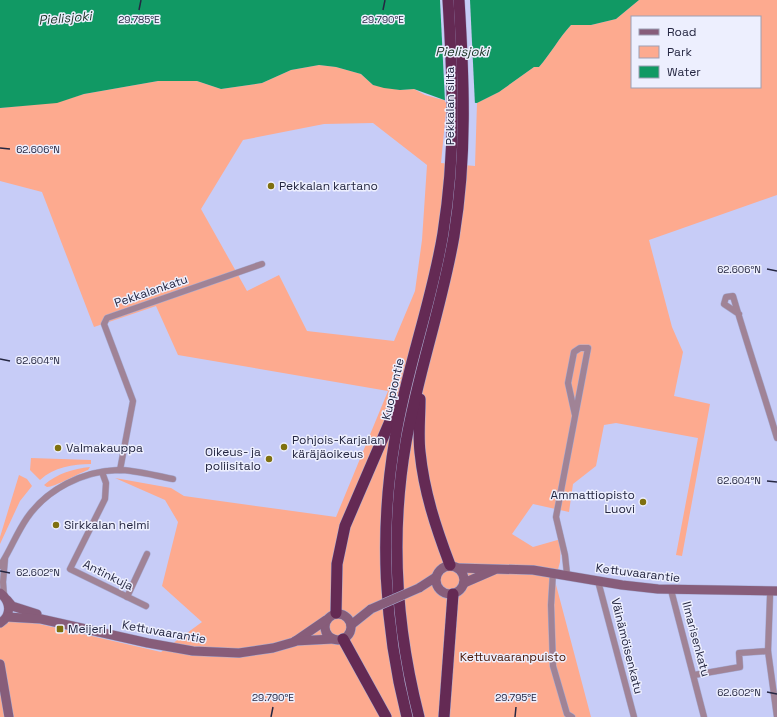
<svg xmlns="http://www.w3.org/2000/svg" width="777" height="717" viewBox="0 0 777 717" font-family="'Space Grotesk',sans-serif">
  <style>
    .green { fill: #fdaa8f; fill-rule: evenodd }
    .water { fill: #119964 }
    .pier { fill: #c7ccf7 }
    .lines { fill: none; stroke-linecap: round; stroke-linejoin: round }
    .street-casing { stroke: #a7abd3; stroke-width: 7 }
    .secondary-casing { stroke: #a7abd3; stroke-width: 10 }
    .highway-casing { stroke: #a7abd3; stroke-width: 12 }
    .street { stroke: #a08396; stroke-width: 6 }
    .secondary { stroke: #875d7a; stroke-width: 9 }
    .highway { stroke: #642a54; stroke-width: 11 }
    .secondary-bridge-casing { stroke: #a7abd3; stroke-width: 10; stroke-linecap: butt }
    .secondary-bridge { stroke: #875d7a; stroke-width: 9 }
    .ticks { fill: none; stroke: #252742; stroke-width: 1.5 }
    .poi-dot { fill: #7f700f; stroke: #edeffe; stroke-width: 1.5 }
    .labels { text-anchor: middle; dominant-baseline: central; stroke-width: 3; stroke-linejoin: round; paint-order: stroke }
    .street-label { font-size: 12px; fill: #252742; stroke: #edeffe }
    .poi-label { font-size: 12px; fill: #252742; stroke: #edeffe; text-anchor: start }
    .park-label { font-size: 12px; fill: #481706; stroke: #edeffe }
    .water-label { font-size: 13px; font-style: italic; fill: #213a2c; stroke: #edeffe }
    .ticks-label { font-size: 10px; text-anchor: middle; fill: #252742; stroke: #edeffe; stroke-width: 3; stroke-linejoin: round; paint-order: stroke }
  </style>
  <rect width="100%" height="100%" fill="#c7ccf7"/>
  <!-- green -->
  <g class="green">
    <path d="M639 0H777V195L649 240 672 327 683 352 674 396 710 404 682 556 676 555 698 438 616 423 604 425 596 466 573 484 569 512 533 504 512 534 533 547 561 539 560 562 555 581 591 717H0V627L9 622 22 620 161 652 202 622 162 586 178 522 165 500 115 478 171 488 184 496 336 517 388 391 178 355 156 306 94 327 42 192 0 181V108L58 102 84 94 158 81H197L221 89 262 83 291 70 319 65 336 67 361 74 373 85 400 90 414 89 425 95 447 101 441 163 475 166 477 103 499 92 534 67H539C551 53 559 38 571 25H591L616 19ZM632 17H760V87H632ZM373 123 427 165 422 240 415 291 394 341 307 331 279 275 247 291 201 209 243 140 324 124Z"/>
    <path d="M31 458 91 460V464C73 464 54 467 40 480L30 470Z"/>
    <path d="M90 467 88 470C77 474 55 487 47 487L44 485C58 473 73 469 90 467Z"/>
    <polygon points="19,475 27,479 32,486 20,501 0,544 0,537"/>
  </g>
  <!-- water -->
  <path class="water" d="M0 0H639L616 19 591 25H571C559 38 551 53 539 67H534L499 92 477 103 447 101 414 89 400 90 384 88 373 85 361 74 336 67 319 65 291 70 262 83 221 89 197 81H158L84 94 57 103 0 108Z"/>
  <!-- pier -->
  <g class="pier">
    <polygon points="440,0 453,0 447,103 445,102"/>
    <polygon points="455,0 470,0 475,105 466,106"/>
  </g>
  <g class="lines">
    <defs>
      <g id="street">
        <path d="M739 314 724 304 726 297 733 296C747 344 763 391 777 438"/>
        <polyline points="120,470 133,401 104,324 107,318 262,264"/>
        <polyline points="102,472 106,483 105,499 70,569 146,606"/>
        <path d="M0 566C10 551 16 534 27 518 47 489 83 471 118 470 136 470 156 476 173 479"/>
        <polyline points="553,572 551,605 553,666 567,714 572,717"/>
        <polyline points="567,574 565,555 556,517 588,348 580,348 574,352 568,383 575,415"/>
        <polyline points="598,581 634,717"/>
        <polyline points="671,590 704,717"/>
        <polyline points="4,596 3,582 5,559"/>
        <polyline points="770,596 768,651 777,717"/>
        <polyline points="127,597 147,554"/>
        <polyline points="694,675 740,667 739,653 768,651"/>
      </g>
      <g id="secondary">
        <circle cx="450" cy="580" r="14"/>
        <polyline points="458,568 533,570 622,585 658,589 777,591"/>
        <polyline points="464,583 494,570"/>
        <polyline points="419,588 436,577"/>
        <path d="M0 593C11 601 12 616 0 623"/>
        <polyline points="7,600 12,606 37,614"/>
        <circle cx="338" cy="627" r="13"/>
        <polyline points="7,617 41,619 148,643 193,651 239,653 273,648 294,642 326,620"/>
        <polyline points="351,625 371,609"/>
        <polyline points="295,641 333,639"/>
        <polyline points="0,664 9,717"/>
      </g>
      <g id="highway">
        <path d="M420 399C420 417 418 435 420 452 424 492 436 528 450 565"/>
        <polyline points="336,613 337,564 345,526 397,405"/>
        <polyline points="343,639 386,717"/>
        <path d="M407 717C384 627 379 531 395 439 406 369 432 302 443 233 456 151 453 82 448 0"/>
        <path d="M419 717C396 627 390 534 406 442 418 373 442 306 454 236 467 157 464 80 459 0"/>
        <polyline points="444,717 453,594"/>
      </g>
    </defs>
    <!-- street casing -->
    <use href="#street" class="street-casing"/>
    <!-- secondary casing -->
    <use href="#secondary" class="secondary-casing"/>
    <!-- highway casing -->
    <use href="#highway" class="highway-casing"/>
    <!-- street -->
    <use href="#street" class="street"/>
    <!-- secondary -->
    <use href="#secondary" class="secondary"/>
    <!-- highway -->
    <use href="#highway" class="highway"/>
    <defs>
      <polyline id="secondary-bridge" points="371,609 419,588"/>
    </defs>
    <!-- secondary-bridge casing -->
    <use href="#secondary-bridge" class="secondary-bridge-casing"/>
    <!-- secondary-bridge -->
    <use href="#secondary-bridge" class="secondary-bridge"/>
  </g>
  <!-- ticks -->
  <path class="ticks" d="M139 10 141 0M383 10 385 0M0 148 10 149M767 269 777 271M0 359 10 361M767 481 777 482M0 571 10 573M767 692 777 694M271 717 273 707M515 717 516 707"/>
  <!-- markers -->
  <g class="poi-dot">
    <circle cx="271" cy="186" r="4"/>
    <circle cx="284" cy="447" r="4"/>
    <circle cx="58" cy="448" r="4"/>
    <circle cx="269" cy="459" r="4"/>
    <circle cx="643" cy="502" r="4"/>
    <circle cx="56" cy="525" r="4"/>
    <rect x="56" y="625" width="8" height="8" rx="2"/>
  </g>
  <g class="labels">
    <!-- street labels -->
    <g class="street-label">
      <text transform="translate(450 106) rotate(-90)">Pekkalan silta</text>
      <text transform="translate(151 291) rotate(-19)">Pekkalankatu</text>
      <text transform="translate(393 389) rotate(-77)">Kuopiontie</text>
      <text transform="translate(638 573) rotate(7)">Kettuvaarantie</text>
      <text transform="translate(108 575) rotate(26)">Antinkuja</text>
      <text transform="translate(164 632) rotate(10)">Kettuvaarantie</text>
      <text transform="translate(696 639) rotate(75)">Ilmarisenkatu</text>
      <text transform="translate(627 646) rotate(76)">Väinämöisenkatu</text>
    </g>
    <!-- poi labels -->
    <g class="poi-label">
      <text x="279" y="186">Pekkalan kartano</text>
      <text x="292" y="440">Pohjois-Karjalan<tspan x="292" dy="14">käräjäoikeus</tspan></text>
      <text x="66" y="448">Valmakauppa</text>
      <text x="261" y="452" text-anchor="end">Oikeus- ja<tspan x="261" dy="14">poliisitalo</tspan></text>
      <text x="635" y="495" text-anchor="end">Ammattiopisto<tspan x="635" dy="14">Luovi</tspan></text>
      <text x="64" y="525">Sirkkalan helmi</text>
      <text x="68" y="629">Meijeri I</text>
    </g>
    <!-- park labels -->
    <g class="park-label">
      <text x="513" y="657">Kettuvaaranpuisto</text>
    </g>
    <!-- water labels -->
    <g class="water-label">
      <text transform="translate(65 18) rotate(-5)">Pielisjoki</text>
      <text x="462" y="51">Pielisjoki</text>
    </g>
  </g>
  <g class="ticks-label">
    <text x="139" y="23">29.785°E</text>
    <text x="383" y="23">29.790°E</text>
    <text x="38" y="153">62.606°N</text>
    <text x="739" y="273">62.606°N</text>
    <text x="38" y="364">62.604°N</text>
    <text x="739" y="484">62.604°N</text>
    <text x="38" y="576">62.602°N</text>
    <text x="739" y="696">62.602°N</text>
    <text x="273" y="701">29.790°E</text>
    <text x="516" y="701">29.795°E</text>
  </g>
  <!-- legend -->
  <rect x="631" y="16" width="130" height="72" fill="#edeffe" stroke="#9d9fb3"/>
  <rect x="639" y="29" width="20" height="6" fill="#875d7a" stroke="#9d9fb3"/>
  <text x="667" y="36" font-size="12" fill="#252742">Road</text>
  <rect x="639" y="46" width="20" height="12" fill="#fdaa8f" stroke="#9d9fb3"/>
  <text x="667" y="56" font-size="12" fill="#252742">Park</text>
  <rect x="639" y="66" width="20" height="12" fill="#119964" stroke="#9d9fb3"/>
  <text x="667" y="76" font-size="12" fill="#252742">Water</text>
</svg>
